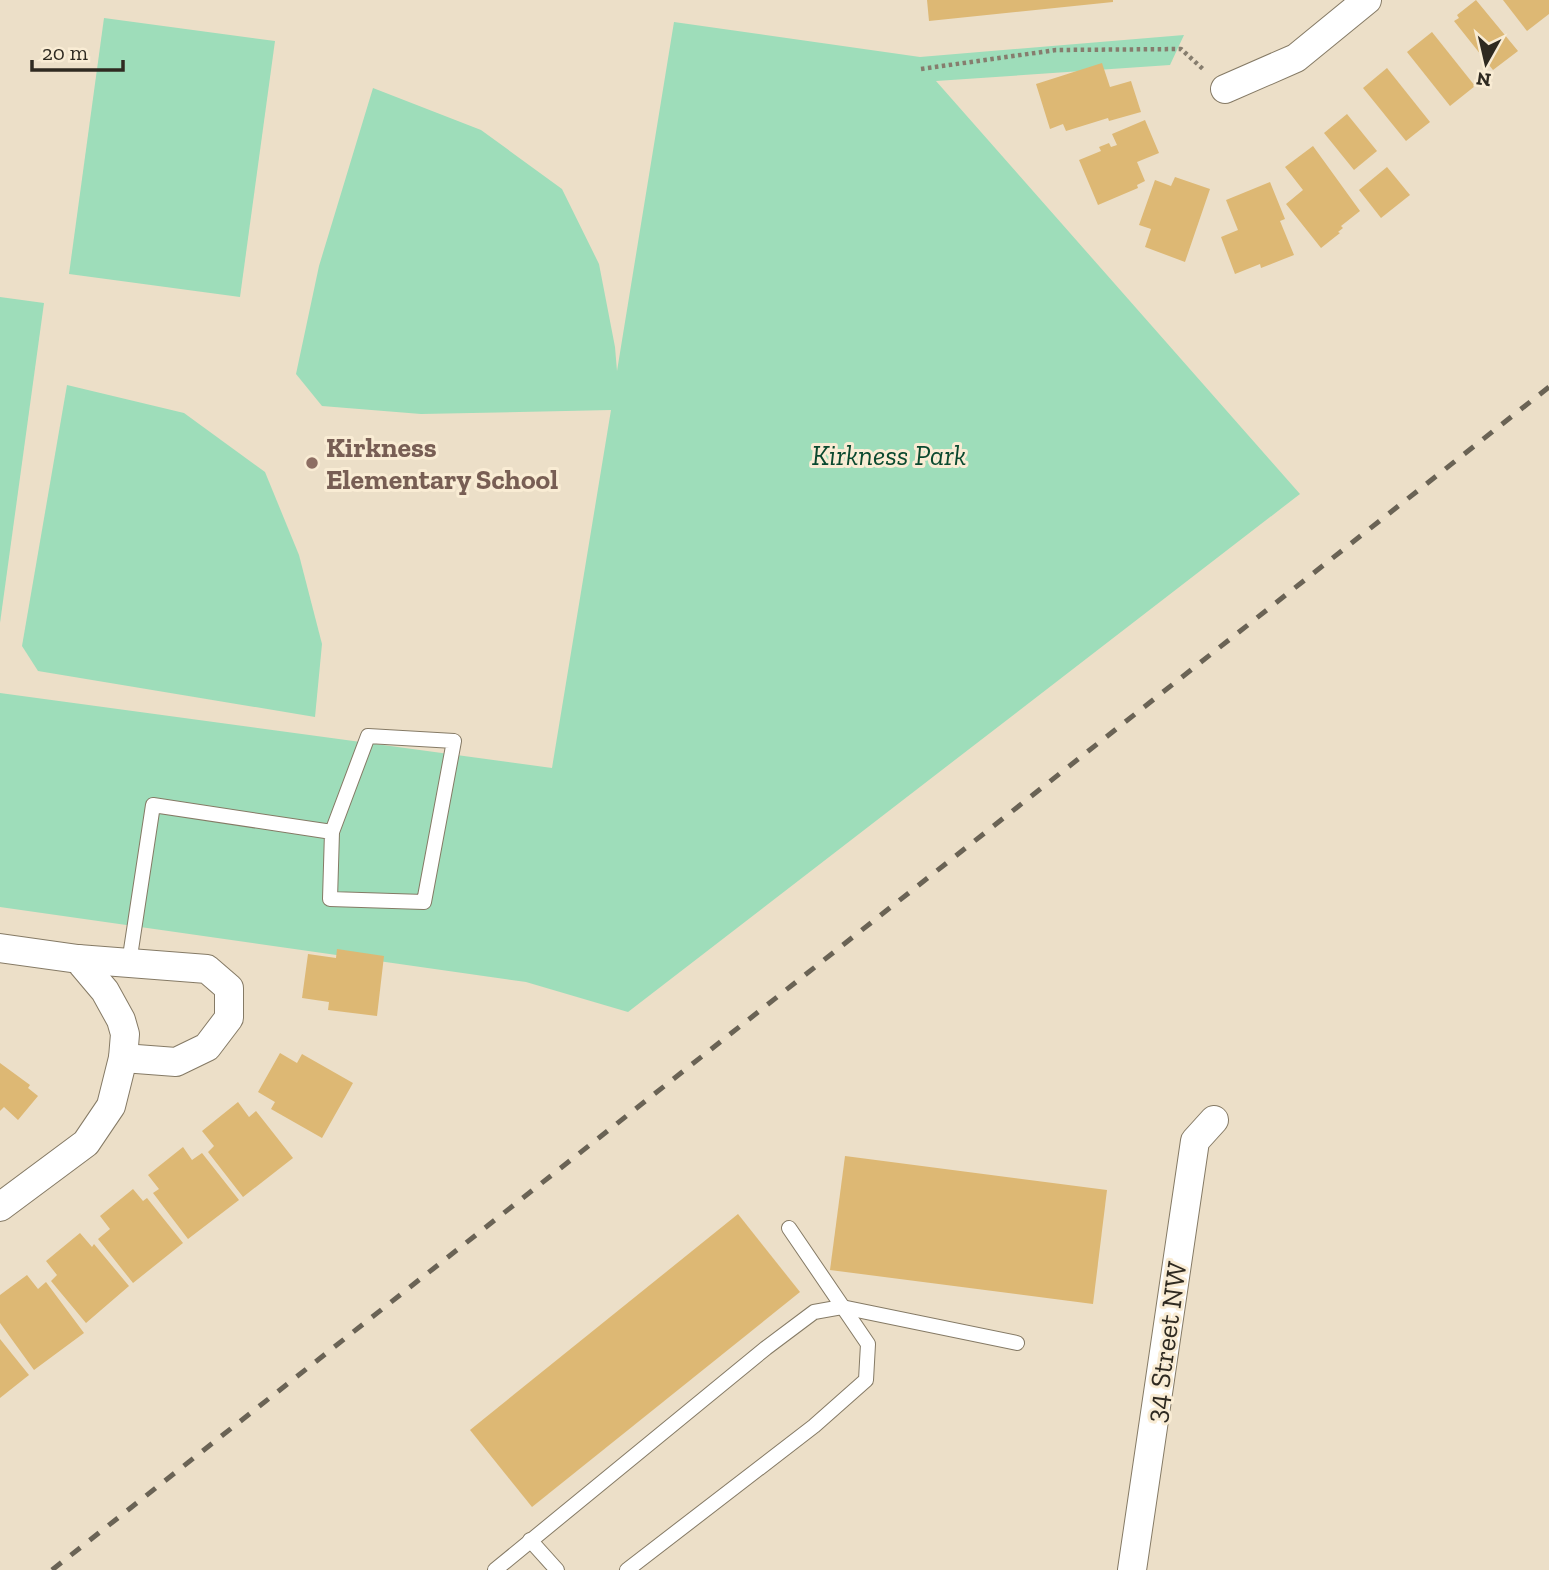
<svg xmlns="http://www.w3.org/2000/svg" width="1549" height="1570" viewBox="0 0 1549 1570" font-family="'Zilla Slab',serif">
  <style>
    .green { fill: #9eddba }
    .building { fill: #ddb874 }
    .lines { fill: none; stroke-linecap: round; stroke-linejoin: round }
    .lane-casing { stroke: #857a65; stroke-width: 16 }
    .street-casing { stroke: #857a65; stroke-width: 30 }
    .path { stroke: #867d6e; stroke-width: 4.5; stroke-dasharray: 3.5 3.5; stroke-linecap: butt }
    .lane { stroke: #fff; stroke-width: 14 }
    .street { stroke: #fff; stroke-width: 28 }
    .rail { stroke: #6a6355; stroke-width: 5; stroke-dasharray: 12 12; stroke-linecap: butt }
    .education-dot { fill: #8d6e63; stroke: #f9ecd4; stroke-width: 2.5 }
    .labels { text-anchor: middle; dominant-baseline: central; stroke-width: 6; stroke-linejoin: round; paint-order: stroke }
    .education-label { font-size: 28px; font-weight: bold; fill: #785e54; stroke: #f9ecd4; text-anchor: start }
    .park-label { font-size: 28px; font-style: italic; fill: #0a492f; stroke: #f9ecd4 }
    .street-label { font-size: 28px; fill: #2f2a21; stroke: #f9ecd4 }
  </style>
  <rect width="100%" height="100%" fill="#ecdfc8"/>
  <!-- green -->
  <g class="green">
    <polygon points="104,18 275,41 240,297 69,274"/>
    <polygon points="674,22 920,57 1184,35 1170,65 936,81 1300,494 628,1012 526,982 0,907 0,693 552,768 611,410 421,414 322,406 296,374 319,266 373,88 481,130 562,189 599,264 615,347 617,371"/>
    <polygon points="0,297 44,303 0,623"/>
    <polygon points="67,385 184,413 265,472 299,555 322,644 315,717 38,671 22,646"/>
  </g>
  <!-- building -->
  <g class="building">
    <polygon points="927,0 1113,0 1113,2 929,21"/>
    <polygon points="1476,0 1518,51 1493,70 1454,21 1459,18 1457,15"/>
    <polygon points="1503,0 1549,0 1549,14 1527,31"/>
    <polygon points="1432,32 1475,86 1450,106 1407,52"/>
    <polygon points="1102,63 1110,87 1131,81 1141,112 1109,121 1108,118 1066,131 1063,124 1050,129 1036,84"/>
    <polygon points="1387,68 1430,122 1406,141 1363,88"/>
    <polygon points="1347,114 1377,151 1354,170 1324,133"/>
    <polygon points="1145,120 1159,153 1137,162 1145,181 1137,185 1138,188 1098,205 1079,160 1101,151 1099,147 1109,143 1111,147 1117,145 1112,134"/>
    <polygon points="1313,146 1360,211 1341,226 1343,228 1338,232 1340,233 1321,248 1286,204 1303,190 1285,167"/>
    <polygon points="1387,167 1410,195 1381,218 1359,190"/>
    <polygon points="1175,177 1210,189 1185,262 1145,247 1151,229 1139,225 1155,180 1171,186"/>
    <polygon points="1270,182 1285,219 1280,221 1294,255 1261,268 1260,264 1235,274 1221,237 1238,230 1226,200"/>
    <polygon points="337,949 384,956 377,1016 328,1010 329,1002 302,998 308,954 336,958"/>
    <polygon points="280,1053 297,1063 302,1054 353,1083 322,1138 271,1109 275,1102 258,1092"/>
    <polygon points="0,1063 30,1085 28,1088 38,1096 18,1120 4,1107 0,1111"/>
    <polygon points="238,1102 249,1117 256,1111 293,1158 243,1197 208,1152 214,1146 202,1131"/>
    <polygon points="183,1147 192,1160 202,1153 239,1200 188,1239 153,1193 159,1189 148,1175"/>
    <polygon points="845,1156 1107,1190 1093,1304 830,1270"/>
    <polygon points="133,1189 143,1201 147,1198 183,1243 133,1283 98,1239 110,1229 100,1216"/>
    <polygon points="738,1214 800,1292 532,1507 470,1430"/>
    <polygon points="80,1233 92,1247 94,1244 129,1286 86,1323 51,1281 57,1275 46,1261"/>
    <polygon points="27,1275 38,1289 46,1282 84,1333 34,1370 0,1323 0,1295"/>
    <polygon points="0,1339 29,1375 0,1398"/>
  </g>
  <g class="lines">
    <defs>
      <g id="lane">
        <polyline points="129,963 153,805 332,832 330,899 424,902 454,741 368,736 332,832"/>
        <polyline points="530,1540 557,1570"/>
        <polyline points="495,1570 766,1348 814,1312 842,1307 1017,1343"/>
        <polyline points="627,1570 814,1426 866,1380 868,1344 789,1228"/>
      </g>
      <g id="street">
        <polyline points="1225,89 1296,58 1367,0"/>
        <polyline points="0,948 78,959 105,991 121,1020 125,1034 123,1058 111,1106 86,1143 0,1207"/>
        <polyline points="78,959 207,969 229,988 229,1018 207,1047 176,1062 123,1058"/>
        <polyline points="1132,1570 1195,1141 1214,1120"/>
      </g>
    </defs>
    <!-- lane casing -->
    <use href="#lane" class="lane-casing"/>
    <!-- street casing -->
    <use href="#street" class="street-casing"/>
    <!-- path -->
    <polyline class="path" points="921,69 1056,50 1181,49 1204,70"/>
    <!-- lane -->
    <use href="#lane" class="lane"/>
    <!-- street -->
    <use href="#street" class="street"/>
    <!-- rail -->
    <polyline class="rail" points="52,1570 1549,387"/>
  </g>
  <!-- markers -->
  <circle class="education-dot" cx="312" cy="463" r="7"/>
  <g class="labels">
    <!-- education labels -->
    <g class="education-label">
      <text x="326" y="447">Kirkness<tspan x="326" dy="32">Elementary School</tspan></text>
    </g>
    <!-- park labels -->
    <g class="park-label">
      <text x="889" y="455">Kirkness Park</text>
    </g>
    <!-- street labels -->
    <g class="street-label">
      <text transform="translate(1166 1342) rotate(-82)">34 Street NW</text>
    </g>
  </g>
  <!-- north arrow -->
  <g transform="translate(1486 63) rotate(188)" stroke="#f9ecd4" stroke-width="5" paint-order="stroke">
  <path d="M0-5L12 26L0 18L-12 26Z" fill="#2f2a21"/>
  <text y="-10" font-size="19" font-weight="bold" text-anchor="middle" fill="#2f2a21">N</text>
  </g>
  <!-- scale -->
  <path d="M32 60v10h91v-10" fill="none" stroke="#2f2a21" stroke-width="3.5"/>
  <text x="42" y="60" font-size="21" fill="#2f2a21" stroke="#f9ecd4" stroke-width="5" paint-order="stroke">20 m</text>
</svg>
